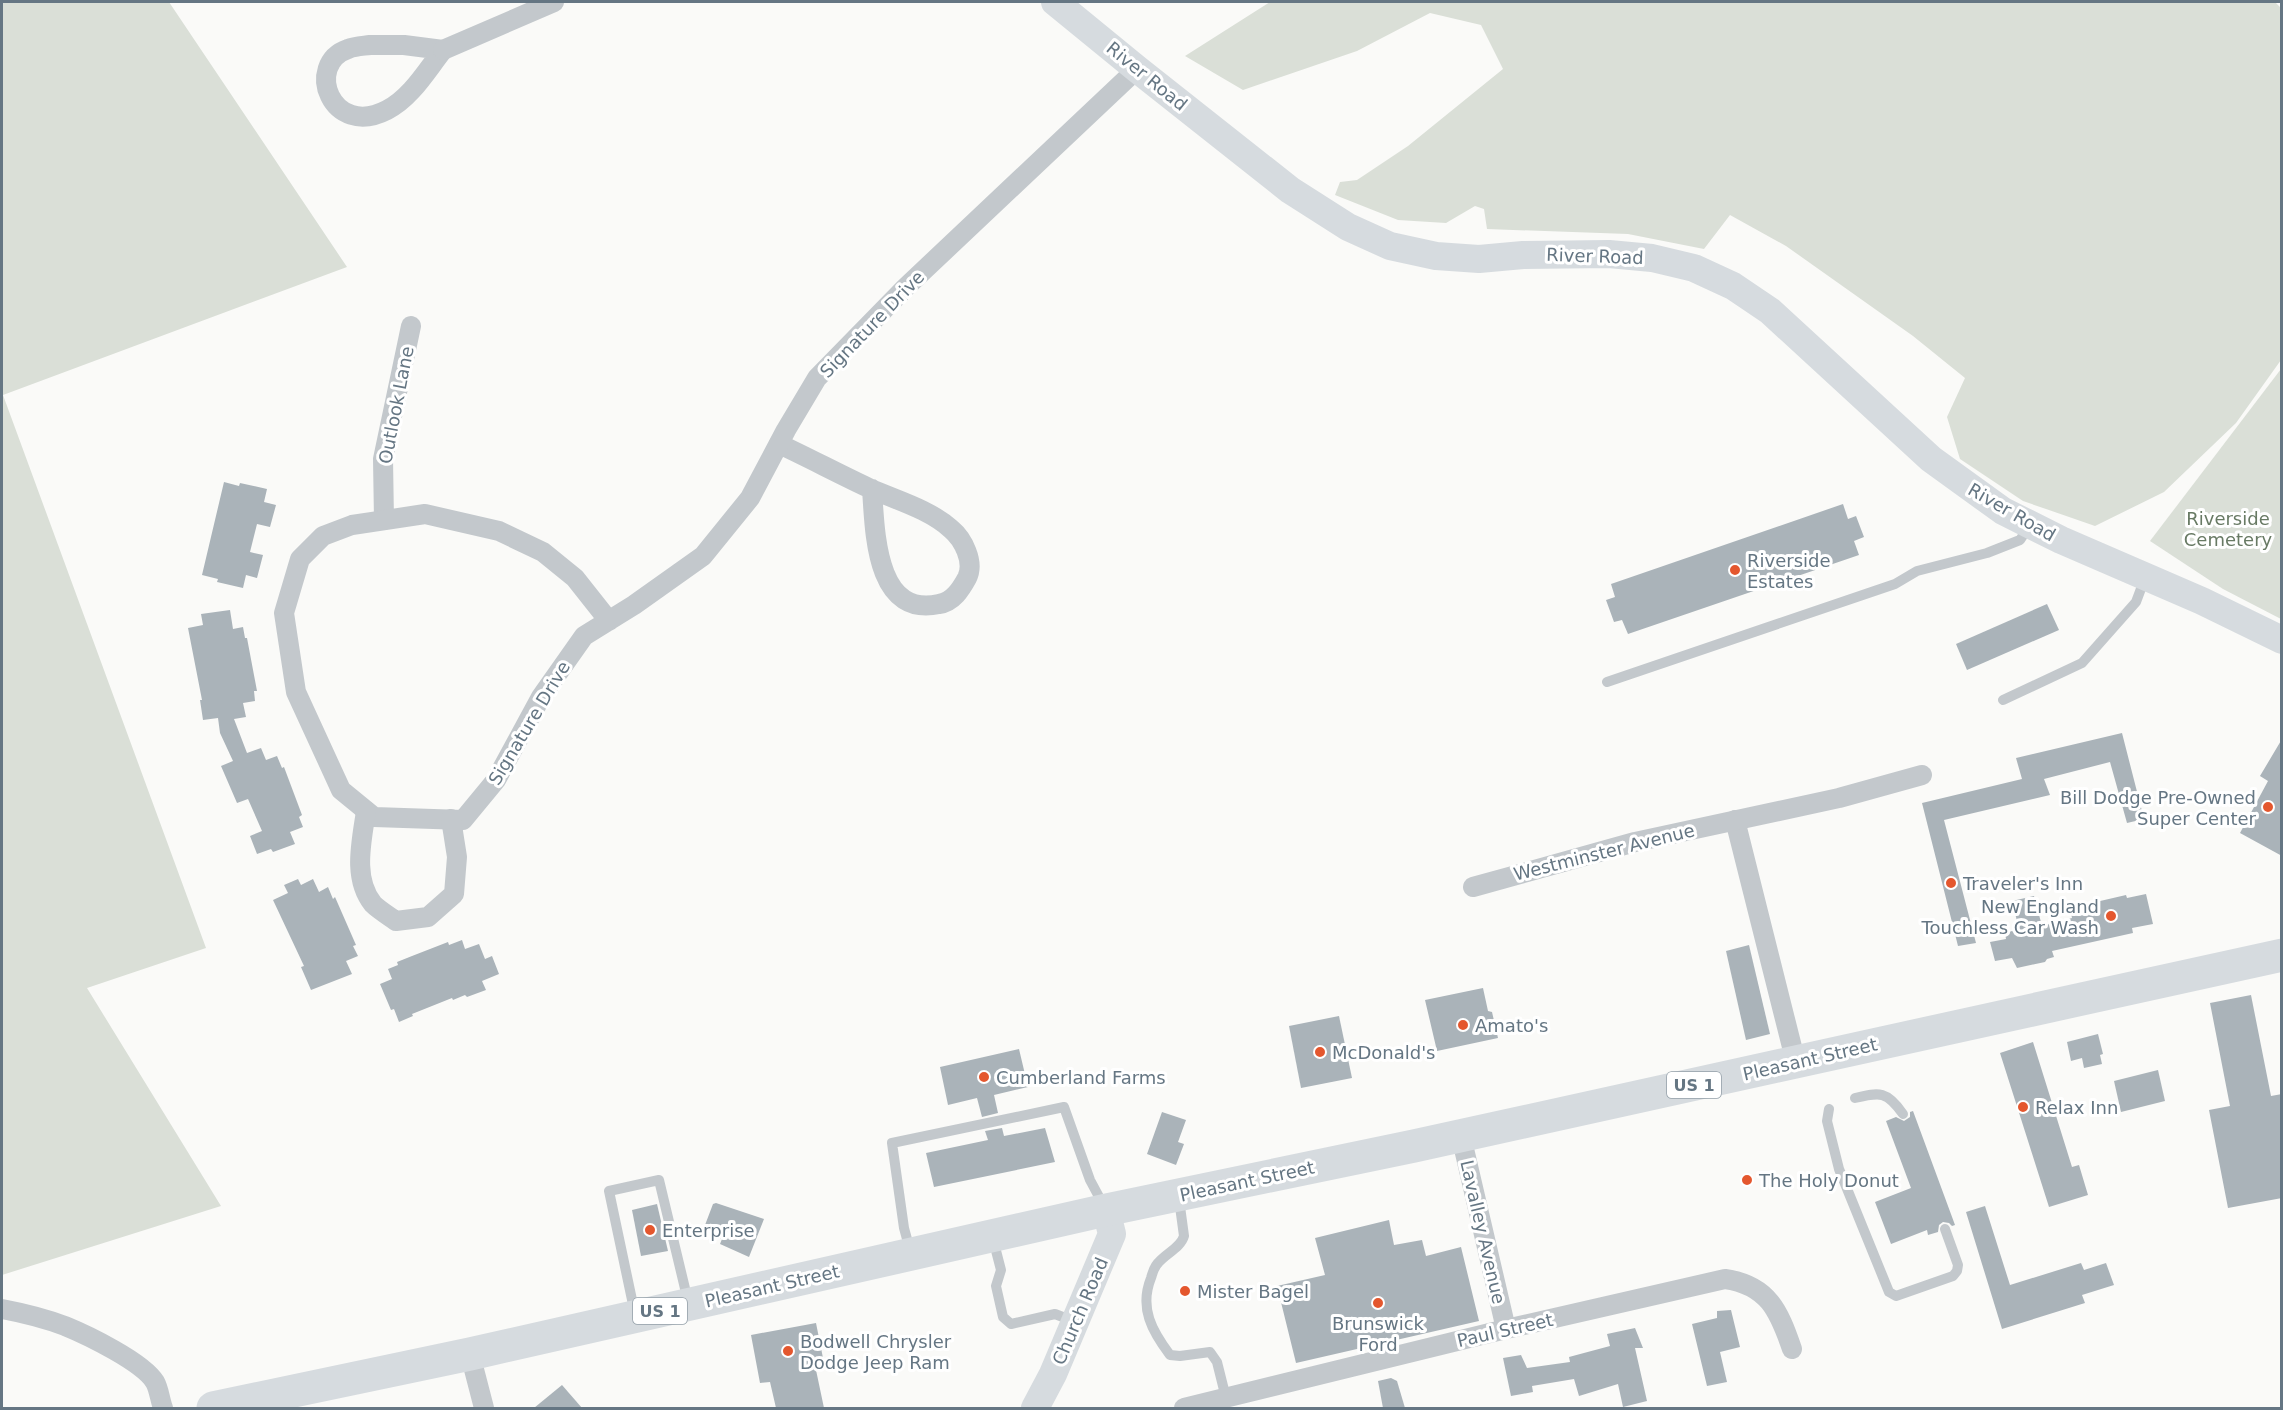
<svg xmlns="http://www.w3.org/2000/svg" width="2283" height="1410" viewBox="0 0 2283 1410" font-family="'DejaVu Sans',sans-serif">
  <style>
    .green { fill: #dadfd7 }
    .building { fill: #aab3b9 }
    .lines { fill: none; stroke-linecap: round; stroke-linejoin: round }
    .lane { stroke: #c3c8cc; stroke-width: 10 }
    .street { stroke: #c3c8cc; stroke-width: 20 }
    .secondary { stroke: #d6dbdf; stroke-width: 28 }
    .highway { stroke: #d6dbdf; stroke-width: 33 }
    .poi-dot { fill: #e4572e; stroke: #fff; stroke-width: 2 }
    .labels { text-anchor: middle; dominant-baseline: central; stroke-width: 6; stroke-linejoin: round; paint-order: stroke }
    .shield { fill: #fff; stroke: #939fa8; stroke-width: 1.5 }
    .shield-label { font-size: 16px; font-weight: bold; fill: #657683 }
    .street-label { font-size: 18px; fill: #657683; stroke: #fff }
    .park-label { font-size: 18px; fill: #687a64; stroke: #fff }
    .poi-label { font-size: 18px; fill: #657683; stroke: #fff; text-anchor: start }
  </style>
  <rect width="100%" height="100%" fill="#fafaf8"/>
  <!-- green -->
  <g class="green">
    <polygon points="2,2 169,2 347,267 3,395 206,948 87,988 221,1206 2,1275"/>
    <polygon points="1270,2 2275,2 2282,9 2281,360 2236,423 2164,492 2095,526 2023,501 1960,459 1947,417 1965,378 1913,336 1786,246 1730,215 1704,249 1628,234 1487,229 1484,209 1475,206 1446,223 1398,220 1335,195 1340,182 1357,180 1408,146 1503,69 1481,25 1430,13 1357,51 1243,90 1185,56"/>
    <polygon points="2281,369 2281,619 2223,589 2150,541"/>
  </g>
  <!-- building -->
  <g class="building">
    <polygon points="224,482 239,486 240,483 267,489 264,502 276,505 270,527 257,524 250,552 263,555 257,578 246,575 243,588 217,582 218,579 202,575"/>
    <polygon points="1843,504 1848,519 1856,516 1864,537 1854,541 1859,555 1628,634 1622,620 1614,622 1606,600 1615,597 1611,584"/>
    <polygon points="2047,604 2059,630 1967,670 1956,644"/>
    <polygon points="230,610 233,629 243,627 245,638 247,638 257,691 254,691 255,701 243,703 246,717 234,719 247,753 261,748 266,760 277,756 282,768 284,767 302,815 299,817 303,827 290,832 295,844 273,852 271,849 257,854 250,836 262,831 248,799 237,803 221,766 233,761 220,733 218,718 203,720 200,700 202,700 188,628 203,625 201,614"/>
    <polygon points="2122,733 2144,819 2127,823 2110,762 2044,779 2050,795 1944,820 1976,943 1958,946 1922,803 2022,779 2016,758"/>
    <polygon points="2282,739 2282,856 2240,833 2268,781 2260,776"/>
    <polygon points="298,879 301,885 313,879 319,892 328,887 333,899 335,897 356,945 353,946 358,956 346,961 352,974 311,990 301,967 304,966 273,900 288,893 284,885"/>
    <polygon points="2146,894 2153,924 2132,928 2133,933 2052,951 2054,957 2047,959 2045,962 2017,968 2012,958 1995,961 1990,942 2006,939 2005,933 2019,929 2012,901 2034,896 2042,926 2072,918 2070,908 2126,895 2127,898"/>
    <polygon points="462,940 465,949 479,944 485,959 492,956 499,974 482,981 486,990 467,997 465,995 453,1000 452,998 412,1014 413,1016 399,1022 394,1009 391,1010 380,984 392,979 388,969 398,965 397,962 412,956 448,942 449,945"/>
    <polygon points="1749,945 1770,1034 1746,1040 1726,951"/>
    <polygon points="1483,988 1488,1011 1492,1012 1498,1038 1437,1051 1425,1000"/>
    <polygon points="2251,995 2271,1096 2282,1094 2282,1198 2228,1208 2209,1110 2230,1106 2210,1003"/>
    <polygon points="1339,1016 1352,1078 1301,1088 1289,1026"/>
    <polygon points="2098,1034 2103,1054 2100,1055 2102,1064 2084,1068 2082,1058 2071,1061 2067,1042"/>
    <polygon points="2033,1042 2072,1167 2079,1165 2088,1195 2049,1207 2000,1053"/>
    <polygon points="1019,1049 1028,1087 994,1095 998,1113 982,1117 977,1098 948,1105 940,1067"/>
    <polygon points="2158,1070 2165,1101 2121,1112 2114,1081"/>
    <polygon points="1913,1111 1955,1225 1952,1226 1949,1223 1943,1222 1939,1225 1938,1232 1928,1235 1927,1230 1891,1244 1875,1202 1911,1188 1886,1121 1896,1117 1904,1121 1910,1117 1910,1112"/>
    <polygon points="1162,1112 1186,1120 1178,1142 1184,1144 1176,1165 1147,1154"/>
    <polygon points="1002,1128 1004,1136 1045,1128 1055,1162 934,1187 926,1153 988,1140 985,1131"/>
    <polygon points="716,1203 764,1219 749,1257 720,1244 722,1239 702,1233 713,1204"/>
    <polygon points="657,1204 668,1251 641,1256 632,1210"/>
    <polygon points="1985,1206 2010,1285 2081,1263 2084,1270 2106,1263 2114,1285 2082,1295 2085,1303 2002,1329 1966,1212"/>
    <polygon points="1389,1220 1394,1245 1422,1240 1426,1256 1461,1247 1479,1321 1296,1363 1277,1286 1325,1275 1315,1238"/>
    <polygon points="1731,1310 1740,1347 1720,1352 1727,1382 1707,1386 1692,1324 1717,1318 1717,1311"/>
    <polygon points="816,1323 825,1368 816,1370 824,1408 776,1408 770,1382 760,1383 751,1335"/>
    <polygon points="1635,1328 1643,1348 1635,1348 1647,1401 1623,1407 1618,1384 1579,1396 1574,1379 1532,1386 1533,1392 1511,1396 1503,1358 1521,1355 1527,1368 1570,1362 1569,1357 1610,1346 1607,1334"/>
    <polygon points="1391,1378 1397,1381 1405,1408 1383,1408 1378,1381"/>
    <polygon points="562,1385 582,1408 534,1408"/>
  </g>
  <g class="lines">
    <!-- lane -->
    <g class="lane">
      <polyline points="1607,682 1895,584 1917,571 1987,553 2020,540 2030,525"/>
      <polyline points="2003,700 2082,663 2136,602 2145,578"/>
      <path d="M1855 1098C1880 1092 1887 1091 1903 1114"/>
      <polyline points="1829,1109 1827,1121 1839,1169 1889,1292 1896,1296 1953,1276 1957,1271 1958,1265 1945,1229"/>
      <path d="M1179 1199 1184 1236C1181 1247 1167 1253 1159 1262 1154 1266 1153 1272 1151 1278 1139 1308 1152 1331 1170 1355L1180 1356 1210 1352 1217 1362 1226 1398"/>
      <polyline points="993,1239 1001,1270 996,1286 1003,1317 1011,1324 1055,1314 1073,1321"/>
      <polyline points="910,1250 904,1228 892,1143 1064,1107 1090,1180 1105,1208"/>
      <polyline points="635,1314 609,1191 659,1180 688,1301"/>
    </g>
    <!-- street -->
    <g class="street">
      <path d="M370 45H404L443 50C427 70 411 98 387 110 331 139 304 64 348 49 355 46 363 46 370 45Z"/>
      <polyline points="443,50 554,2"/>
      <path d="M779 444C809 458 839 474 869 488 896 500 929 509 951 529 963 539 975 562 967 578 961 589 953 602 939 604 875 618 875 531 872 489"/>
      <polyline points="384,520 383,459 411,326"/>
      <polyline points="609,621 575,578 543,552 499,531 425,514 352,525 323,536 300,559 284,613 296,692 341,790 374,817 463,820 496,780 541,697 584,636 634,605 703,556 750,498 786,430 817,378 905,288 1137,69"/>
      <path d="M366 811C362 840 352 878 373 904 379 910 389 916 396 921L428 917 454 894 457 857 451 819"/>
      <polyline points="1735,820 1796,1063"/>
      <polyline points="1473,887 1635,842 1839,798 1922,775"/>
      <polyline points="1461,1136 1506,1329"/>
      <path d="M2 1309C23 1313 44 1318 65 1326 87 1335 143 1362 155 1382 159 1389 160 1400 163 1408"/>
      <polyline points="470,1354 484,1408"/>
      <path d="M1184 1408 1506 1329 1725 1279C1768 1285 1779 1311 1792 1349"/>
    </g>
    <!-- secondary -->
    <g class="secondary">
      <polyline points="1055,2 1137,69 1290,190 1348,227 1390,246 1436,256 1479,259 1523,255 1609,254 1652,258 1694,268 1733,286 1770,311 1931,459 2003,511 2061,540 2202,601 2282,640"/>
      <polyline points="1035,1408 1053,1374 1112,1234 1106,1210"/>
    </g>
    <!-- highway -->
    <polyline class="highway" points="213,1408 470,1354 1106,1210 1414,1146 2282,955"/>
  </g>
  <!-- markers -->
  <g class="poi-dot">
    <circle cx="1735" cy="570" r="6"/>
    <circle cx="2268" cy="807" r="6"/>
    <circle cx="1951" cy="883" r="6"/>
    <circle cx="2111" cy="916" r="6"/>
    <circle cx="1463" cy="1025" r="6"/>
    <circle cx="1320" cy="1052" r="6"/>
    <circle cx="984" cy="1077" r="6"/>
    <circle cx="2023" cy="1107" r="6"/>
    <circle cx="1747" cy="1180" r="6"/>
    <circle cx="650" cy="1230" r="6"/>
    <circle cx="1185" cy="1291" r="6"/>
    <circle cx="1378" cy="1303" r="6"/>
    <circle cx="788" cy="1351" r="6"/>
  </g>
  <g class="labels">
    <!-- shield labels -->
    <g class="shield">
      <rect x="1667" y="1072" width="54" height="26" rx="4.5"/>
      <rect x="633" y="1298" width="54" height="26" rx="4.5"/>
    </g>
    <g class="shield-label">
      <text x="1694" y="1085">US 1</text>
      <text x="660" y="1311">US 1</text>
    </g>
    <!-- street labels -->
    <g class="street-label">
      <text transform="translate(1147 76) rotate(39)">River Road</text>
      <text transform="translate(1595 256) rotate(2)">River Road</text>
      <text transform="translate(872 324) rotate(-46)">Signature Drive</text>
      <text transform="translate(396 405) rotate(-79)">Outlook Lane</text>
      <text transform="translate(2012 512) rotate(30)">River Road</text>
      <text transform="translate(529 723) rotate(-59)">Signature Drive</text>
      <text transform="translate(1604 852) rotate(-14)">Westminster Avenue</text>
      <text transform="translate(1810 1059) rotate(-13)">Pleasant Street</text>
      <text transform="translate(1247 1181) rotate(-12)">Pleasant Street</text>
      <text transform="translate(1483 1232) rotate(77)">Lavalley Avenue</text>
      <text transform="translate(772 1286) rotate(-13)">Pleasant Street</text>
      <text transform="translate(1080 1311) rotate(-67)">Church Road</text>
      <text transform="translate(1505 1330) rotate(-13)">Paul Street</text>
    </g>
    <!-- park labels -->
    <g class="park-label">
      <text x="2228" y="518">Riverside<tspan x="2228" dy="21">Cemetery</tspan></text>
    </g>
    <!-- poi labels -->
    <g class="poi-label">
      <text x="1747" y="560">Riverside<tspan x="1747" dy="21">Estates</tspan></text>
      <text x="2256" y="797" text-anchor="end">Bill Dodge Pre-Owned<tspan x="2256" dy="21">Super Center</tspan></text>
      <text x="1963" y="883">Traveler's Inn</text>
      <text x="2099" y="906" text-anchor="end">New England<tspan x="2099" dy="21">Touchless Car Wash</tspan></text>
      <text x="1475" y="1025">Amato's</text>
      <text x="1332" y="1052">McDonald's</text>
      <text x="996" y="1077">Cumberland Farms</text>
      <text x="2035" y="1107">Relax Inn</text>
      <text x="1759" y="1180">The Holy Donut</text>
      <text x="662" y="1230">Enterprise</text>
      <text x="1197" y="1291">Mister Bagel</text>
      <text x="1378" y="1323" text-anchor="middle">Brunswick<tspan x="1378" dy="21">Ford</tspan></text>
      <text x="800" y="1341">Bodwell Chrysler<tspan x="800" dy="21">Dodge Jeep Ram</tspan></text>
    </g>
  </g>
  <!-- border -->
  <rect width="2283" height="1410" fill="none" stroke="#657683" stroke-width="6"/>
</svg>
